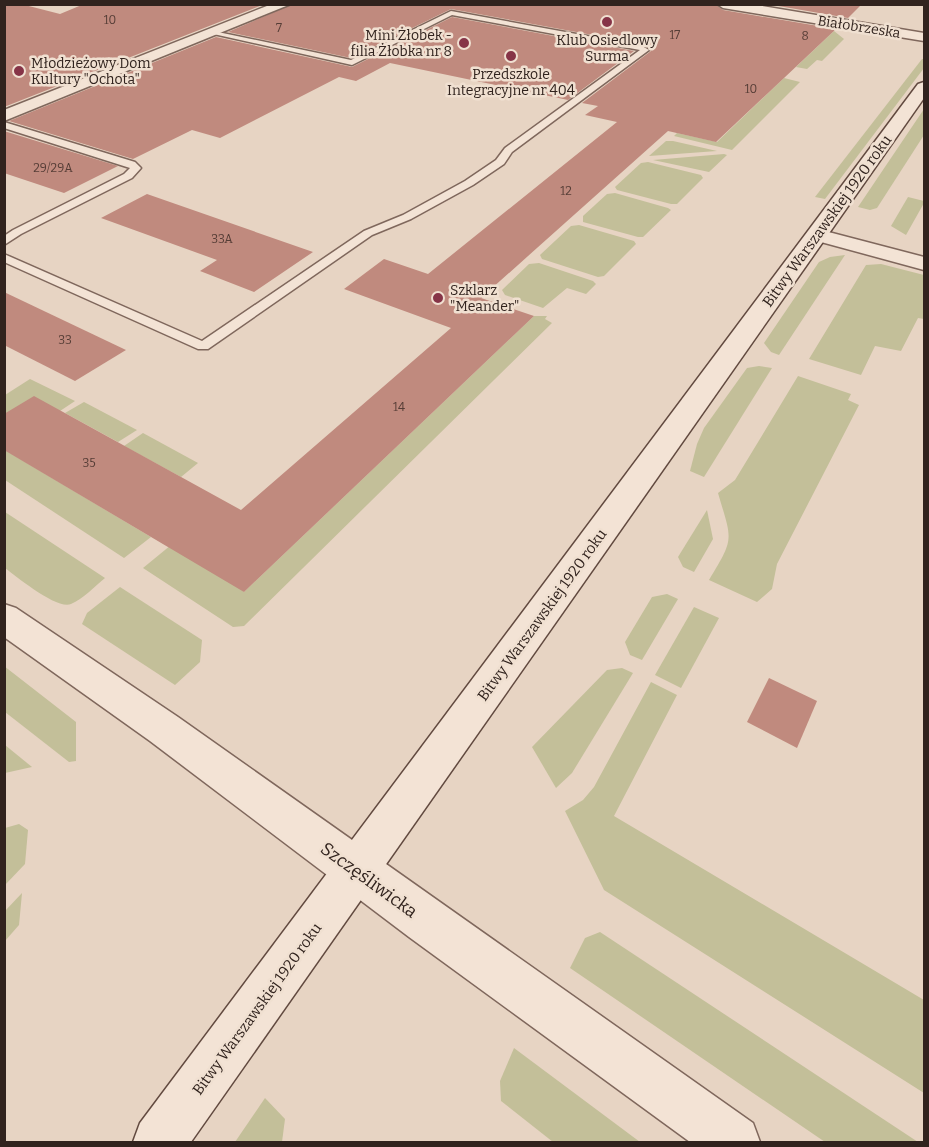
<svg xmlns="http://www.w3.org/2000/svg" width="929" height="1147" viewBox="0 0 929 1147" font-family="Bitter,serif">
  <style>
    .green { fill: #c3bf99 }
    .building { fill: #c08a7e }
    .lines { fill: none; stroke-linecap: round; stroke-linejoin: round }
    .service-casing { stroke: #7f675c; stroke-width: 3 }
    .minor-casing { stroke: #7f675c; stroke-width: 3 }
    .tertiary-casing { stroke: #7f675c; stroke-width: 3 }
    .secondary-casing { stroke: #61493f; stroke-width: 3 }
    .service { fill: #f3e3d5; fill-rule: evenodd }
    .minor { fill: #f3e3d5; fill-rule: evenodd }
    .tertiary { fill: #f3e3d5; fill-rule: evenodd }
    .secondary { fill: #f3e3d5; fill-rule: evenodd }
    .poi-dot { fill: #863447; stroke: #f0e0d1; stroke-width: 2 }
    .labels { text-anchor: middle; dominant-baseline: central; stroke-width: 5; stroke-linejoin: round; paint-order: stroke }
    .number-label { font-size: 12px; fill: #553d36 }
    .far-street-label { font-size: 14px; fill: #31231e; stroke: #f0e0d1 }
    .far-poi-label { font-size: 14px; fill: #31231e; stroke: #f0e0d1 }
    .street-label { font-size: 15px; fill: #31231e; stroke: #f0e0d1 }
    .near-street-label { font-size: 18px; fill: #31231e; stroke: #f0e0d1 }
  </style>
  <rect width="100%" height="100%" fill="#e7d4c3"/>
  <!-- green -->
  <g class="green">
    <polygon points="834,31 844,39 822,61 817,60 807,69 796,67"/>
    <polygon points="922,59 924,59 924,68 825,199 815,197"/>
    <polygon points="784,78 800,82 732,150 674,136 677,133 717,142"/>
    <polygon points="924,109 924,135 877,208 870,210 858,207"/>
    <polygon points="666,141 673,141 717,151 649,156"/>
    <polygon points="724,154 727,155 709,172 653,160"/>
    <polygon points="648,162 701,175 703,178 677,204 671,204 617,190 615,187 641,163"/>
    <polygon points="615,193 668,208 671,210 643,237 638,237 583,222 583,216 607,194"/>
    <polygon points="908,197 924,201 924,203 906,235 891,226"/>
    <polygon points="579,225 634,241 636,244 604,276 598,277 542,259 540,255 571,226"/>
    <polygon points="845,255 779,355 771,352 764,343 819,262 830,257"/>
    <polygon points="539,263 593,281 596,284 586,294 567,288 543,308 505,295 502,290 529,264"/>
    <polygon points="881,264 924,275 924,319 918,318 901,351 875,346 861,375 809,359 866,265"/>
    <polygon points="534,316 547,316 545,319 552,323 244,626 233,627 143,568 182,536 244,592"/>
    <polygon points="759,366 772,368 704,477 690,471 697,444 704,428 747,368"/>
    <path d="M798 376 851 394 848 400 859 405 777 564 772 589 757 602 709 580C735 537 732 541 718 493L735 480Z"/>
    <polygon points="30,379 75,401 60,411 5,414 5,395"/>
    <polygon points="84,402 137,430 118,442 65,413"/>
    <polygon points="143,433 198,463 181,477 124,446"/>
    <polygon points="5,450 151,537 124,558 5,480"/>
    <polygon points="707,510 713,539 694,572 683,567 678,557"/>
    <path d="M5 512 105 578C95 586 83 599 71 604 57 610 17 577 5 568Z"/>
    <polygon points="120,587 202,640 200,662 175,685 82,624 87,613"/>
    <polygon points="667,594 678,599 642,660 630,655 625,642 652,597"/>
    <polygon points="694,607 719,618 681,688 655,675"/>
    <polygon points="4,666 76,722 76,761 69,762 5,712"/>
    <polygon points="622,668 633,673 572,773 556,788 532,747 607,670"/>
    <polygon points="651,682 677,695 614,816 924,1000 924,1093 604,890 565,811 583,800 594,787"/>
    <polygon points="5,745 32,767 5,773"/>
    <polygon points="19,824 28,830 25,864 5,885 5,828"/>
    <polygon points="22,893 19,925 5,941 5,911"/>
    <polygon points="600,932 918,1142 825,1142 570,968 585,938"/>
    <polygon points="514,1048 640,1142 553,1142 501,1101 500,1081"/>
    <polygon points="265,1098 285,1119 282,1142 235,1142"/>
  </g>
  <!-- building -->
  <g class="building">
    <polygon points="4,4 21,4 60,14 84,4 265,4 4,107"/>
    <polygon points="293,4 715,4 723,10 836,29 716,142 668,131 481,298 534,316 244,592 4,450 4,414 34,396 241,510 451,328 344,289 384,259 428,274 617,122 585,115 598,106 582,103 651,51 642,44 451,9 351,58 228,32"/>
    <polygon points="767,4 862,4 848,18"/>
    <polygon points="452,17 634,51 568,100 390,63 356,81 339,77 220,138 192,130 133,159 9,121 216,37 352,67"/>
    <polygon points="4,131 118,166 64,193 4,173"/>
    <polygon points="147,194 313,252 254,292 200,271 217,260 101,218"/>
    <polygon points="4,292 126,350 75,381 4,345"/>
    <polygon points="769,678 817,701 797,748 747,722"/>
  </g>
  <g class="lines">
    <defs>
      <g id="service">
        <polygon points="451,11 642,46 649,50 512,152 504,164 473,185 411,219 372,235 208,349 198,349 4,262 4,254 202,341 364,231 403,215 465,181 496,160 505,148 640,50 452,15 352,65 209,33 213,31 351,60"/>
        <polygon points="4,122 135,162 141,168 132,178 21,234 4,245 4,236 13,230 124,174 130,168 4,128"/>
      </g>
      <g id="minor">
        <polygon points="272,4 291,4 4,121 4,110"/>
        <polygon points="817,229 924,257 924,270 810,239 806,235 810,231"/>
      </g>
      <g id="tertiary">
        <polygon points="717,4 750,4 924,33 924,41 723,8"/>
        <polygon points="4,604 16,608 178,717 753,1123 760,1142 690,1142 409,937 150,741 4,637"/>
      </g>
      <polygon id="secondary" points="924,82 924,98 191,1142 133,1142 140,1123 918,84"/>
    </defs>
    <!-- service casing -->
    <use href="#service" class="service-casing"/>
    <!-- minor casing -->
    <use href="#minor" class="minor-casing"/>
    <!-- tertiary casing -->
    <use href="#tertiary" class="tertiary-casing"/>
    <!-- secondary casing -->
    <use href="#secondary" class="secondary-casing"/>
    <!-- service -->
    <use href="#service" class="service"/>
    <!-- minor -->
    <use href="#minor" class="minor"/>
    <!-- tertiary -->
    <use href="#tertiary" class="tertiary"/>
    <!-- secondary -->
    <use href="#secondary" class="secondary"/>
  </g>
  <!-- markers -->
  <g class="poi-dot">
    <circle cx="607" cy="22" r="6"/>
    <circle cx="464" cy="43" r="6"/>
    <circle cx="511" cy="56" r="6"/>
    <circle cx="19" cy="71" r="6"/>
    <circle cx="438" cy="298" r="6"/>
  </g>
  <g class="labels">
    <!-- number labels -->
    <g class="number-label">
      <text x="110" y="20">10</text>
      <text x="279" y="28">7</text>
      <text x="675" y="35">17</text>
      <text x="805" y="36">8</text>
      <text x="751" y="89">10</text>
      <text x="53" y="168">29/29A</text>
      <text x="566" y="191">12</text>
      <text x="222" y="239">33A</text>
      <text x="65" y="340">33</text>
      <text x="399" y="407">14</text>
      <text x="89" y="463">35</text>
    </g>
    <!-- far-street labels -->
    <g class="far-street-label">
      <text transform="translate(859 27) rotate(9)">Białobrzeska</text>
    </g>
    <!-- far-poi labels -->
    <g class="far-poi-label">
      <text x="452" y="35" text-anchor="end">Mini Żłobek -<tspan x="452" dy="16">filia Żłobka nr 8</tspan></text>
      <text x="607" y="40">Klub Osiedlowy<tspan x="607" dy="16">Surma</tspan></text>
      <text x="31" y="63" text-anchor="start">Młodzieżowy Dom<tspan x="31" dy="16">Kultury "Ochota"</tspan></text>
      <text x="511" y="74">Przedszkole<tspan x="511" dy="16">Integracyjne nr 404</tspan></text>
      <text x="450" y="290" text-anchor="start">Szklarz<tspan x="450" dy="16">"Meander"</tspan></text>
    </g>
    <!-- street labels -->
    <g class="street-label">
      <text transform="translate(827 221) rotate(-54)">Bitwy Warszawskiej 1920 roku</text>
      <text transform="translate(542 615) rotate(-54)">Bitwy Warszawskiej 1920 roku</text>
      <text transform="translate(257 1009) rotate(-54)">Bitwy Warszawskiej 1920 roku</text>
    </g>
    <!-- near-street labels -->
    <g class="near-street-label">
      <text transform="translate(369 880) rotate(36)">Szczęśliwicka</text>
    </g>
  </g>
  <!-- border -->
  <rect width="929" height="1147" fill="none" stroke="#31231e" stroke-width="12"/>
</svg>
